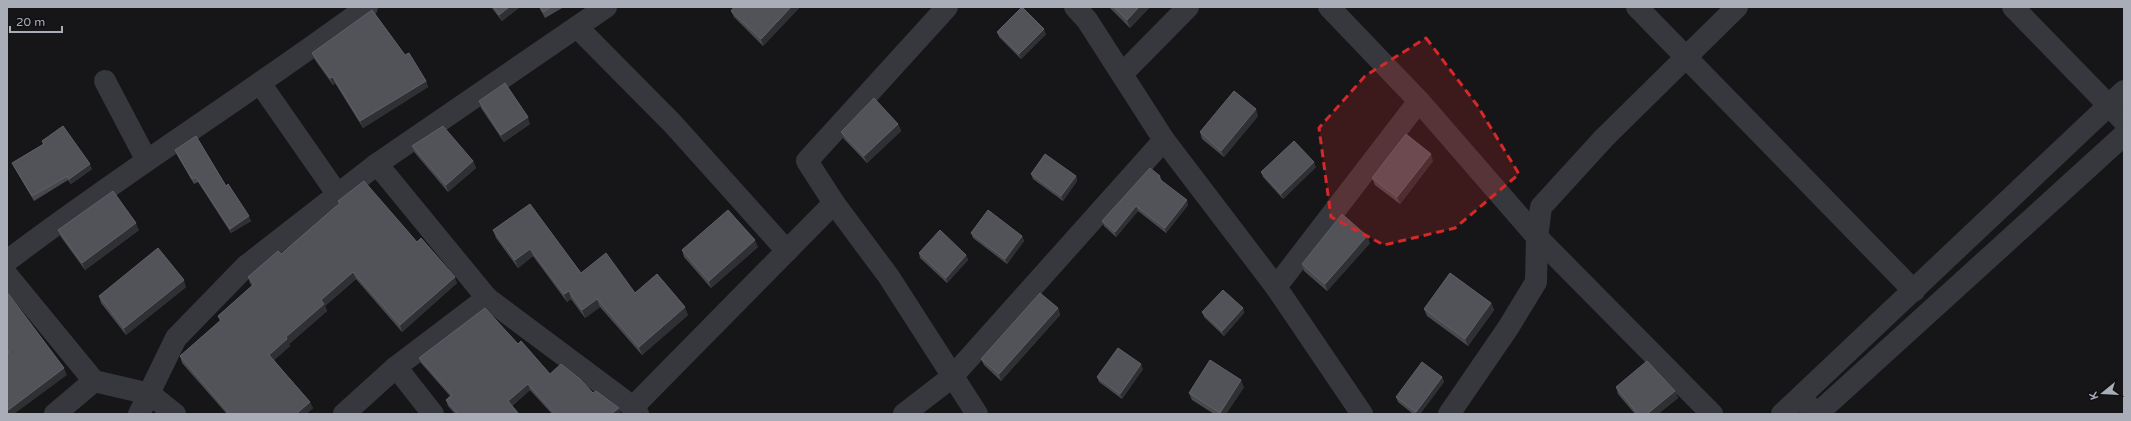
<svg xmlns="http://www.w3.org/2000/svg" width="2131" height="421" viewBox="0 0 2131 421" font-family="'Varela Round',sans-serif">
  <style>
    .lines { fill: none; stroke-linecap: round; stroke-linejoin: round }
    .minor { stroke: #37383d; stroke-width: 22 }
    .wall { fill: #47494d }
    .shaded-wall { fill: #2f3033 }
    .building { fill: #525359; stroke: #5f6168 }
    .marked { fill: #d62828; fill-opacity: 0.2; stroke: #d62828; stroke-width: 3; stroke-dasharray: 8 5; stroke-linejoin: round }
  </style>
  <rect width="100%" height="100%" fill="#161618"/>
  <g class="lines">
    <!-- minor -->
    <g class="minor">
      <polyline points="947,7 807,161 834,203 889,277 977,414"/>
      <polyline points="1075,7 1087,20 1164,140 1276,287 1362,414"/>
      <polyline points="1329,7 1419,101 1537,237 1712,414"/>
      <polyline points="1637,7 1914,291"/>
      <polyline points="2013,7 2124,121"/>
      <polyline points="577,27 673,124 787,251"/>
      <polyline points="1122,74 1188,7"/>
      <polyline points="105,81 146,159"/>
      <polyline points="260,83 338,195"/>
      <polyline points="377,164 487,298 633,407 638,414"/>
      <path d="M7 261C124 172 249 94 367 7"/>
      <polyline points="7,275 94,381 150,394 175,414"/>
      <polyline points="1276,287 1419,101"/>
      <polyline points="396,367 433,414"/>
      <polyline points="1801,398 1817,414 2124,135"/>
      <polyline points="633,407 834,203"/>
      <polyline points="55,414 94,381"/>
      <polyline points="139,414 176,338 246,266 377,164 606,7"/>
      <polyline points="344,414 396,367 487,298"/>
      <polyline points="904,414 952,377 1164,140"/>
      <polyline points="1449,414 1508,328 1536,282 1537,237 1541,207 1604,138 1737,7"/>
      <polyline points="1782,414 2124,91"/>
    </g>
  </g>
  <!-- wall -->
  <g class="wall">
    <polygon points="491,7 520,7 502,21"/>
    <polygon points="539,7 564,7 545,18"/>
    <polygon points="800,7 763,46 734,17 731,11"/>
    <polygon points="1109,7 1150,7 1130,28"/>
    <polygon points="997,32 1046,34 1021,59 999,37"/>
    <polygon points="312,53 405,55 426,81 428,87 363,128 335,83 333,85 315,60"/>
    <polygon points="479,101 530,124 504,142 481,108"/>
    <polygon points="1258,116 1224,157 1202,139 1200,132"/>
    <polygon points="898,124 901,131 867,163 844,139 841,132"/>
    <polygon points="42,141 92,169 71,184 68,180 34,201 14,167 12,163 43,144"/>
    <polygon points="412,146 473,161 476,168 448,192 415,153"/>
    <polygon points="175,150 226,186 251,221 231,233 198,182 194,184 177,155"/>
    <polygon points="1433,161 1400,204 1375,185 1372,178"/>
    <polygon points="1316,167 1283,199 1263,177 1261,172"/>
    <polygon points="1031,174 1076,176 1077,181 1063,201 1033,179"/>
    <polygon points="1160,176 1162,181 1188,205 1166,233 1138,211 1116,237 1104,226 1102,221"/>
    <polygon points="338,201 417,242 457,283 402,332 356,279 325,306 327,311 289,344 290,346 274,360 313,408 306,414 226,414 226,413 182,363 180,356 220,321 218,316 252,286 250,283 248,277 281,254 339,204"/>
    <polygon points="58,230 139,230 85,270 61,237"/>
    <polygon points="493,230 581,273 635,293 688,315 642,355 600,307 585,318 571,299 567,302 533,256 518,268 496,238"/>
    <polygon points="971,233 1022,236 1024,241 1007,264 973,238"/>
    <polygon points="1370,243 1327,291 1304,271 1302,264"/>
    <polygon points="758,247 711,288 684,257 682,250"/>
    <polygon points="919,253 966,255 968,260 947,283 920,258"/>
    <polygon points="186,287 126,335 101,303 99,296"/>
    <polygon points="1491,303 1494,310 1468,346 1427,316 1424,309"/>
    <polygon points="1058,308 1060,315 1001,381 984,365 981,359"/>
    <polygon points="1243,308 1244,313 1224,336 1204,317 1202,312"/>
    <polygon points="518,344 550,374 593,393 621,414 552,414 530,390 512,406 519,414 455,414 448,406 446,400 450,396 421,363 419,358"/>
    <polygon points="1143,369 1122,399 1099,382 1097,377"/>
    <polygon points="1442,377 1444,382 1420,414 1413,414 1398,402 1396,397"/>
    <polygon points="1244,387 1226,414 1214,414 1192,400 1189,393"/>
    <polygon points="1616,387 1675,391 1678,398 1658,414 1635,414 1618,394"/>
  </g>
  <!-- shaded-wall -->
  <g class="shaded-wall">
    <polygon points="509,7 520,7 502,21 499,15"/>
    <polygon points="791,7 800,7 763,46 761,39"/>
    <polygon points="1139,7 1150,7 1130,28 1127,20"/>
    <polygon points="1044,29 1046,34 1021,59 1019,54"/>
    <polygon points="333,77 335,83 333,85 330,78"/>
    <polygon points="426,81 428,87 363,128 360,121"/>
    <polygon points="1256,109 1258,116 1224,157 1221,151"/>
    <polygon points="528,117 530,124 504,142 501,135"/>
    <polygon points="898,124 901,131 867,163 864,156"/>
    <polygon points="1431,154 1433,161 1400,204 1397,197"/>
    <polygon points="473,161 476,168 448,192 446,185"/>
    <polygon points="1314,162 1316,167 1283,199 1281,194"/>
    <polygon points="90,164 92,169 71,184 69,179"/>
    <polygon points="1076,176 1077,181 1063,201 1061,196"/>
    <polygon points="1187,200 1188,205 1166,233 1165,228"/>
    <polygon points="1136,206 1138,211 1116,237 1115,232"/>
    <polygon points="249,216 251,221 231,233 230,229"/>
    <polygon points="136,223 139,230 85,270 82,263"/>
    <polygon points="1022,236 1024,241 1007,264 1005,259"/>
    <polygon points="1367,236 1370,243 1327,291 1325,284"/>
    <polygon points="755,240 758,247 711,288 709,281"/>
    <polygon points="530,249 533,256 518,268 515,260"/>
    <polygon points="966,255 968,260 947,283 946,278"/>
    <polygon points="353,272 356,279 325,306 327,311 289,344 290,346 272,362 269,355 321,300"/>
    <polygon points="455,277 457,283 402,332 400,325"/>
    <polygon points="184,280 186,287 126,335 124,328"/>
    <polygon points="569,291 571,299 567,302 564,294"/>
    <polygon points="597,299 600,307 585,318 582,310"/>
    <polygon points="1491,303 1494,310 1468,346 1465,339"/>
    <polygon points="685,307 688,315 642,355 639,347"/>
    <polygon points="1058,308 1060,315 1001,381 999,374"/>
    <polygon points="1243,308 1244,313 1224,336 1222,331"/>
    <polygon points="1141,364 1143,369 1122,399 1120,394"/>
    <polygon points="64,368 67,375 14,414 7,414 7,411"/>
    <polygon points="1442,377 1444,382 1420,414 1416,414 1416,412"/>
    <polygon points="1241,380 1244,387 1226,414 1220,414 1220,413"/>
    <polygon points="528,384 530,390 510,407 508,401"/>
    <polygon points="1675,391 1678,398 1658,414 1647,414"/>
    <polygon points="310,402 313,408 306,414 296,414"/>
    <polygon points="619,408 621,414 611,414"/>
  </g>
  <!-- building -->
  <g class="building">
    <polygon points="494,7 509,7 499,15"/>
    <polygon points="540,7 551,7 543,12"/>
    <polygon points="734,7 791,7 761,39 731,11"/>
    <polygon points="1022,7 1044,29 1019,54 997,32"/>
    <polygon points="1114,7 1139,7 1127,20"/>
    <polygon points="372,10 405,55 409,53 426,81 360,121 333,77 330,78 312,53"/>
    <polygon points="505,83 528,117 501,135 479,101"/>
    <polygon points="1234,91 1256,109 1221,151 1200,132"/>
    <polygon points="874,98 898,124 864,156 841,132"/>
    <polygon points="63,126 90,164 69,179 67,176 32,196 12,163 44,144 42,141"/>
    <polygon points="443,126 473,161 446,185 412,146"/>
    <polygon points="1406,134 1431,154 1397,197 1372,178"/>
    <polygon points="196,136 226,186 228,184 249,216 230,229 196,177 192,179 175,150"/>
    <polygon points="1294,141 1314,162 1281,194 1261,172"/>
    <polygon points="1045,154 1076,176 1061,196 1031,174"/>
    <polygon points="1150,168 1160,176 1158,178 1187,200 1165,228 1136,206 1115,232 1102,221"/>
    <polygon points="364,181 417,242 421,238 455,277 400,325 353,272 321,300 324,304 286,337 287,339 269,355 310,402 296,414 226,414 228,412 180,356 221,320 218,316 254,284 248,277 278,251 281,254 340,203 338,201"/>
    <polygon points="113,191 136,223 82,263 58,230"/>
    <polygon points="530,204 581,273 606,253 635,293 657,274 685,307 639,347 597,299 582,310 569,291 564,294 530,249 515,260 493,230"/>
    <polygon points="728,210 755,240 709,281 682,250"/>
    <polygon points="988,210 1022,236 1005,259 971,233"/>
    <polygon points="1342,214 1367,236 1325,284 1302,264"/>
    <polygon points="940,230 966,255 946,278 919,253"/>
    <polygon points="158,248 184,280 124,328 99,296"/>
    <polygon points="1450,273 1491,303 1465,339 1424,309"/>
    <polygon points="1223,290 1243,308 1222,331 1202,312"/>
    <polygon points="7,292 64,368 7,411 7,354 9,352 7,350"/>
    <polygon points="1040,293 1058,308 999,374 981,359"/>
    <polygon points="485,308 518,344 521,341 550,374 561,364 580,379 593,393 596,391 619,408 611,414 555,414 528,384 508,401 519,414 458,414 446,400 452,395 419,358"/>
    <polygon points="1118,348 1141,364 1120,394 1097,377"/>
    <polygon points="1210,360 1241,380 1220,413 1189,393"/>
    <polygon points="1647,361 1675,391 1647,414 1638,414 1616,387"/>
    <polygon points="1422,362 1442,377 1416,412 1396,397"/>
  </g>
  <!-- marked area -->
  <path class="marked" d="M1426 38 1477 105 1519 174 1455 228 1384 245 1331 217 1319 128 1365 76Z"/>
  <!-- border -->
  <rect width="2131" height="421" fill="none" stroke="#a8adb8" stroke-width="16"/>
  <!-- north arrow -->
  <g transform="translate(2103 393) rotate(252)" stroke="#111113" stroke-width="3" paint-order="stroke">
  <path d="M0-3L7 15L0 10L-7 15Z" fill="#a8adb8"/>
  <text y="-6" font-size="11" font-weight="bold" text-anchor="middle" fill="#a8adb8">K</text>
  </g>
  <!-- scale -->
  <path d="M10 26v6h52v-6" fill="none" stroke="#a8adb8" stroke-width="2"/>
  <text x="16" y="26" font-size="12" fill="#a8adb8" stroke="#111113" stroke-width="3" paint-order="stroke">20 m</text>
</svg>
